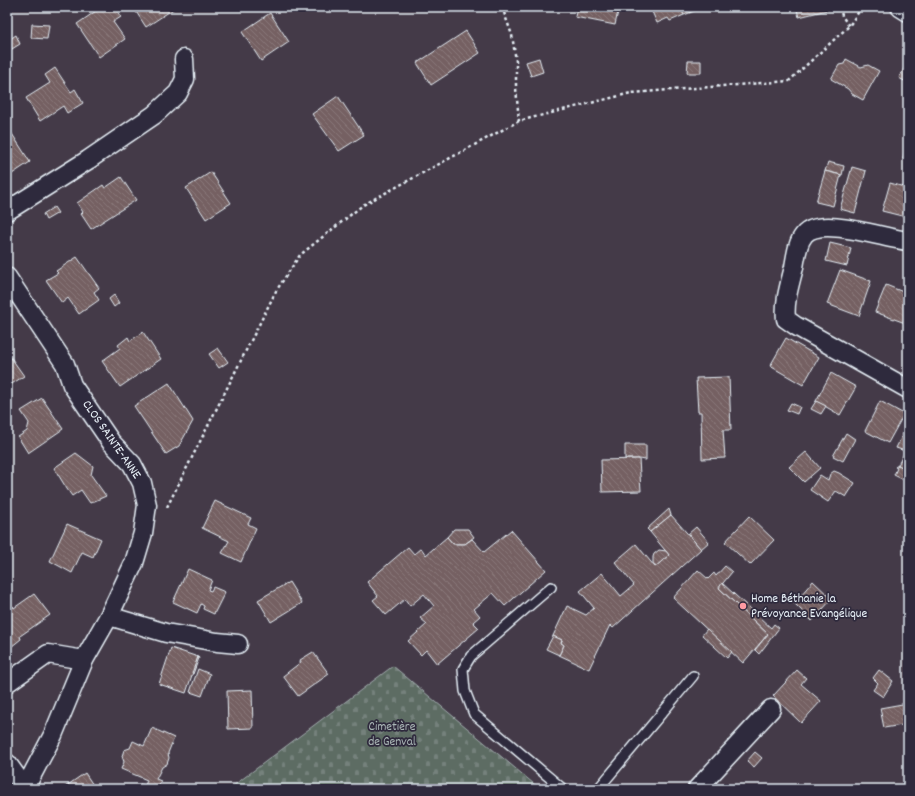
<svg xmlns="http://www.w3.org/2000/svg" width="915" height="796" viewBox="0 0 915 796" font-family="Dekko,sans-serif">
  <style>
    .cemetery { fill: url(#cemetery-stones); stroke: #a2aeae }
    .building { fill: url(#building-back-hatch); stroke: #e8f1f8 }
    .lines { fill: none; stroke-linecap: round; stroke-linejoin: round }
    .service-casing { stroke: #e8f1f8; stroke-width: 12 }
    .minor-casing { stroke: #e8f1f8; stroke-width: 21 }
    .path { stroke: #e8f1f8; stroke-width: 2.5; stroke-dasharray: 3 3; stroke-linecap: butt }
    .service { stroke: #2f2a3d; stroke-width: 9 }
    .minor { stroke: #2f2a3d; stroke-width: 18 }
    .poi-dot { fill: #ff9aa2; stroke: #2f2a3d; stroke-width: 1.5 }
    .labels { text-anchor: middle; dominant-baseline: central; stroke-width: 3.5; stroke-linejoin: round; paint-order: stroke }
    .street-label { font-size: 13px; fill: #e8f1f8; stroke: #2f2a3d }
    .poi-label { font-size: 13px; fill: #e8f1f8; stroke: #2f2a3d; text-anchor: start }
    .park-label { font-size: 13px; fill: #a9b5b5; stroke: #2f2a3d }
  </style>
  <defs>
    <pattern id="cemetery-stones" width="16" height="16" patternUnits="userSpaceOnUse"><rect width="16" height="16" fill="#5d6c64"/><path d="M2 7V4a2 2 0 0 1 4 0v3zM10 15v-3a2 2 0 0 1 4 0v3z" fill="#74817b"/></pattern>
    <pattern id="building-back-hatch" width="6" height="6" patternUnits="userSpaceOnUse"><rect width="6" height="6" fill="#756162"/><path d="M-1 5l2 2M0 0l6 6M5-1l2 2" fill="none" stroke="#897879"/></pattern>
  </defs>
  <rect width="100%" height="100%" fill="#443a48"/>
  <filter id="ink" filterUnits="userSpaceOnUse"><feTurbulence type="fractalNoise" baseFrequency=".025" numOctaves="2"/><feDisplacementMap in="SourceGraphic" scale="8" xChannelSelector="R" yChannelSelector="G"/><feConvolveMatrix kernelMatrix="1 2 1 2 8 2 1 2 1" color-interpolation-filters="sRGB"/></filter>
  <g filter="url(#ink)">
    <!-- cemetery -->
    <polygon class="cemetery" points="393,666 540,789 229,789"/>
    <!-- building -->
    <g class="building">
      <polygon points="102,7 114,7 121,17 113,22 125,39 99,57 77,24"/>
      <polygon points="133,7 175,7 175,8 146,27"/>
      <polygon points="577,7 619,7 615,25 575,17"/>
      <polygon points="650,7 680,7 684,15 670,21 668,18 657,23"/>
      <polygon points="680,7 696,7 697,10 684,15"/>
      <polygon points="796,7 827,7 827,10 799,17"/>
      <polygon points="270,13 289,42 261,61 242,32"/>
      <polygon points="32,24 49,25 47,39 31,38"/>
      <polygon points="466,31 480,53 431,85 417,63"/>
      <polygon points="16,35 20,44 7,52 7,41"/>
      <polygon points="539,58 543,72 531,76 526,62"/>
      <polygon points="846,59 861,67 868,65 879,71 863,100 852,94 848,89 831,79 839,65 844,64"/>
      <polygon points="688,61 701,61 701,73 687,73"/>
      <polygon points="908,61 908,83 899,78"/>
      <polygon points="55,68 71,92 75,89 83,103 67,113 63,106 40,121 26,98 50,83 45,75"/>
      <polygon points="338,96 364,135 339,151 312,114"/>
      <polygon points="7,126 30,162 9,176 7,174"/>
      <polygon points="905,150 908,151 908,160 903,159"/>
      <polygon points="828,162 844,166 842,175 825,171"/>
      <polygon points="852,167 866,171 855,213 840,209"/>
      <polygon points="825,171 841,175 833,206 816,202"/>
      <polygon points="211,172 231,203 206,219 186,188"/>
      <polygon points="121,177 136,200 91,229 81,214 83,212 77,203 103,185 105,188"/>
      <polygon points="890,183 908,188 908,210 906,217 882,211"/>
      <polygon points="54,207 58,213 46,220 43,214"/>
      <polygon points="830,243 851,248 847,266 826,261"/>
      <polygon points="77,257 99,288 94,292 99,300 79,314 68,298 62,303 46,280 58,273 56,271"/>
      <polygon points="840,270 871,281 859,316 827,304"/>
      <polygon points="886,285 908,294 908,324 875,312"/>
      <polygon points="114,295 119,303 114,307 109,299"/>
      <polygon points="143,332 161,359 120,387 102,361 120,348 118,345 128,337 130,341"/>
      <polygon points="786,338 819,357 803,385 770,366"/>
      <polygon points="218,348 228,362 219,368 209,354"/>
      <polygon points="7,352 24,376 7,387"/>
      <polygon points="831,373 856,387 840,415 816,401"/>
      <polygon points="729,377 731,430 723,430 725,458 702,459 701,412 698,412 696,378"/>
      <polygon points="169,383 193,421 179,446 166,454 134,406"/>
      <polygon points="42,398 63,429 28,453 18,437 27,431 29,423 21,411"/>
      <polygon points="816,401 826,406 821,414 811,409"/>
      <polygon points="880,401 904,414 888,443 865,431"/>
      <polygon points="791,403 800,407 797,414 787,410"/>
      <polygon points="904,432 908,433 908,445 905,451 896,448"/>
      <polygon points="846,433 855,439 843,461 833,456"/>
      <polygon points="625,445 646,445 646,460 639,459 625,459"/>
      <polygon points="905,451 908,453 908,470 898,465"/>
      <polygon points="806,452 820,468 804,482 789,467"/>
      <polygon points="76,453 93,466 91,475 106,496 90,503 81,490 72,496 67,489 54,468"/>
      <polygon points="639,459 641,491 602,492 601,460"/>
      <polygon points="898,465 908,470 908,482 894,475 897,468 895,467"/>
      <polygon points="834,471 839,473 855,483 846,497 836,491 828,502 810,490 820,475 828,480 830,474"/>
      <polygon points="908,487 908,499 903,496"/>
      <polygon points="215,501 251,518 248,524 256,528 241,562 222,553 229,541 202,528"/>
      <polygon points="669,509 671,515 650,532 647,529"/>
      <polygon points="671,515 701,549 613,628 610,625 589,669 559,655 564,645 561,643 562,640 553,636 567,606 586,615 594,608 580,591 602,573 621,596 634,585 615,562 636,544 655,567 669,555 650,532"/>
      <polygon points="749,516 774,540 750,565 725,542"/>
      <polygon points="67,524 101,539 93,557 82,552 72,573 50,561"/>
      <polygon points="696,527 709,542 701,549 688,534"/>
      <polygon points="454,529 468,529 474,537 465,544 453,544 447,537"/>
      <polygon points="511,530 546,570 505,606 493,593 474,609 480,616 473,622 479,628 437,664 426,650 421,655 408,641 427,624 420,618 434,606 424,594 410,606 405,599 386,615 373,600 378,596 367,582 408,547 414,554 421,548 426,555 447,537 453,544 465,544 472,539 484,552"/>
      <polygon points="659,550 666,551 669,555 655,567 653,563 653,557 654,554"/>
      <polygon points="725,566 732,572 719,588 768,634 743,663 673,598 698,570 708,579 714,573 716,576"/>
      <polygon points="188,569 212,580 208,590 211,591 213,587 225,592 214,614 203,609 204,606 201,604 197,613 173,602"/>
      <polygon points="813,581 832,599 812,621 794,603"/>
      <polygon points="289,582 302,603 271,622 258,600"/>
      <polygon points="722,583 771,628 774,624 779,628 759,654 755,650 768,634 719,588"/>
      <polygon points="34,594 50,615 20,636 21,639 11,647 7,642 7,610 13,606 14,608"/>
      <polygon points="707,629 732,652 727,658 702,635"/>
      <polygon points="553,636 562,640 561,643 564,645 559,655 546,649"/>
      <polygon points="171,648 198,657 186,693 159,684"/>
      <polygon points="313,652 329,674 298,696 283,676 301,662 300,660"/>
      <polygon points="198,657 199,658 193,674 192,673"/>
      <polygon points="198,669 210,674 202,696 190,692"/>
      <polygon points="797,670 806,678 801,684 821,701 801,723 773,696"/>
      <polygon points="879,670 893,681 883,697 873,690 878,683 873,678"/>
      <polygon points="252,690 253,728 228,729 227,691"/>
      <polygon points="908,703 908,724 884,728 880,708"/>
      <polygon points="152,728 174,738 168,753 169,758 167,764 162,767 156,779 161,781 158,789 138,789 140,784 145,786 147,780 121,769 124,762 122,756 124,750 130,748 133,741 144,746"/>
      <polygon points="755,752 762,758 754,767 747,761"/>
      <polygon points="85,773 95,788 93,789 62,789"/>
    </g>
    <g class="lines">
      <defs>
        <g id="service">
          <polyline points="551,587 471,656 463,669 465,691 474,714 563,789"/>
          <polyline points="598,789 693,676"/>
        </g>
        <g id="minor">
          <polyline points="900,7 908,12"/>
          <polyline points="7,211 88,160 154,115 178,93 185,79 184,59"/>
          <path d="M908 241C885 239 820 215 804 235 797 243 796 257 794 267 790 284 784 301 786 319L796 326 908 389"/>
          <polyline points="7,277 65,364 72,385 111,442 132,464 142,483 147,505 143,533 134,563 109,616 84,660 53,735 25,788 7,763"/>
          <polyline points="109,616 166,633 217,642 238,644"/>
          <polyline points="7,683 48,654 84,660"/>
          <polyline points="697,789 771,709"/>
        </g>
      </defs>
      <!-- service casing -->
      <use href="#service" class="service-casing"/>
      <!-- minor casing -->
      <use href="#minor" class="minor-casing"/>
      <!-- path -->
      <g class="path">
        <polyline points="502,7 512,35 516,61 516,88 519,121"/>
        <polyline points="840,7 842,16 849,26"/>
        <polyline points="167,507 276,291 300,255 363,205 519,121 631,93 789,81 849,26 862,7"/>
      </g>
      <!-- service -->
      <use href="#service" class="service"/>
      <!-- minor -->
      <use href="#minor" class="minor"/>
    </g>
  </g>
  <!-- markers -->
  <circle class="poi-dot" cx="743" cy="606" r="4"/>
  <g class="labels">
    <!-- street labels -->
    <g class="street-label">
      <text transform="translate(111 440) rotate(55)">CLOS SAINTE-ANNE</text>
    </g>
    <!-- poi labels -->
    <g class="poi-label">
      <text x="751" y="599">Home Béthanie la<tspan x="751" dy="15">Prévoyance Evangélique</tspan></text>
    </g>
    <!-- park labels -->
    <g class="park-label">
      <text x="392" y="727">Cimetière<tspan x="392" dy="15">de Genval</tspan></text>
    </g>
  </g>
  <!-- margin -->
  <rect width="915" height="796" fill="none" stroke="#2f2a3d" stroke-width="24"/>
  <rect x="12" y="12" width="891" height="772" fill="none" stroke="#e8f1f8" stroke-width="1.5" filter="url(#ink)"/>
</svg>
